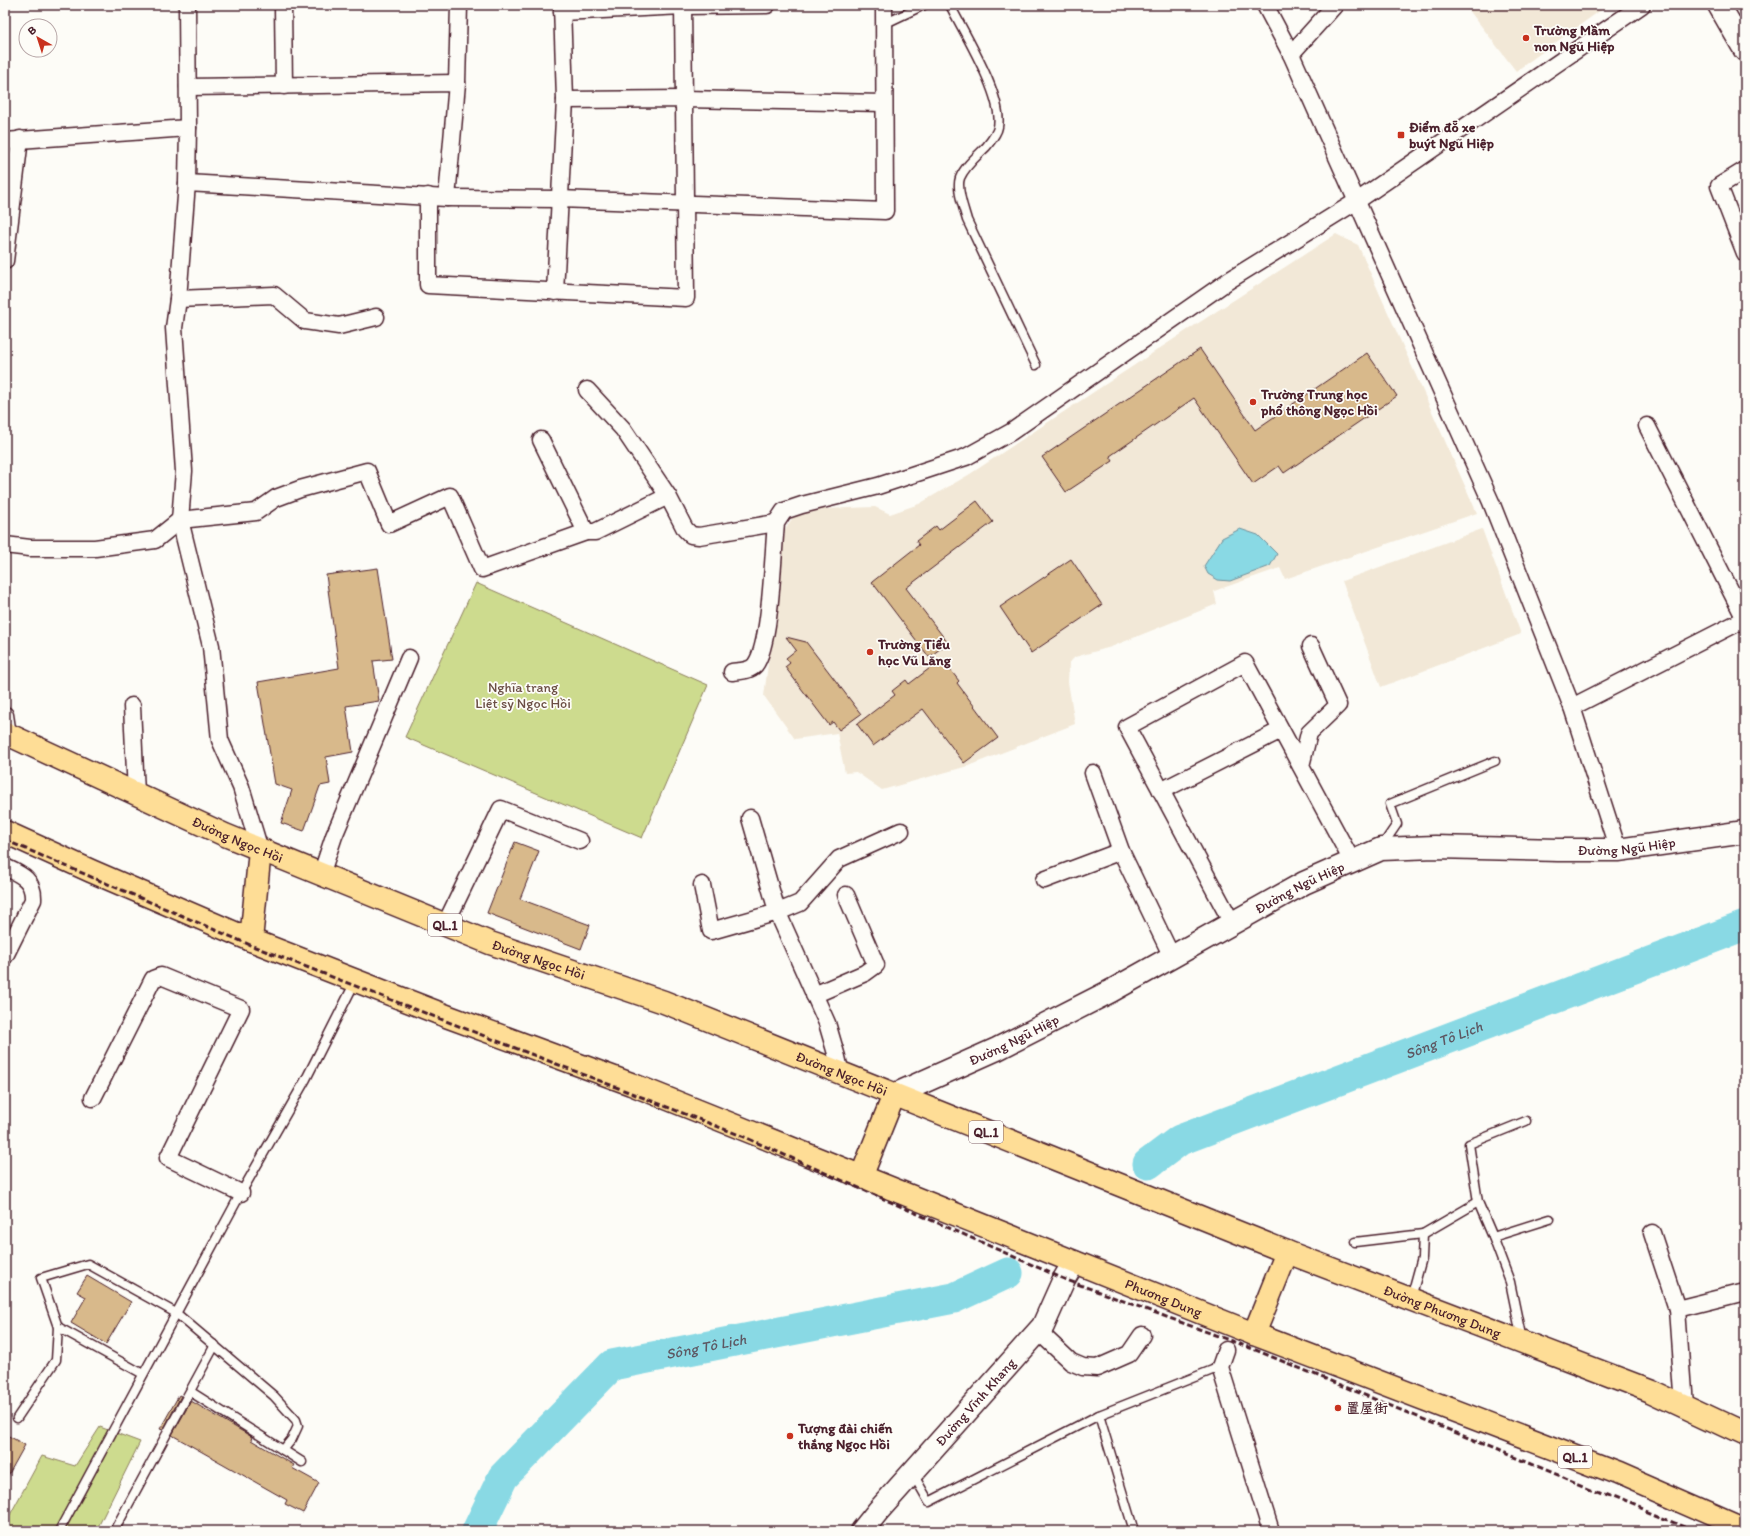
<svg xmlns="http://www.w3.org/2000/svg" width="1750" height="1536" viewBox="0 0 1750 1536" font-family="Itim,'LXGW WenKai TC',sans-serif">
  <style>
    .built { fill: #f2e8d7 }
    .green { fill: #cddb8e; stroke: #8c7d5c }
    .water { fill: #89d9e4; stroke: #708f9a }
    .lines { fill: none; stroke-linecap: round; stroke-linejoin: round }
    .river { stroke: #89d9e4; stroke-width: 31 }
    .building { fill: #d8b98b; stroke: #4a1f2b }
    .lane-casing { stroke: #4a1f2b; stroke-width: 11 }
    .street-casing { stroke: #4a1f2b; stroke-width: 19 }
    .secondary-casing { stroke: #4a1f2b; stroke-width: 25 }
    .highway-casing { stroke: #4a1f2b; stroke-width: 25 }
    .lane { stroke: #fdfcf7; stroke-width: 8 }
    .street { stroke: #fdfcf7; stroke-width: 16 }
    .secondary { stroke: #fdfcf7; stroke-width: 22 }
    .highway { stroke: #fedd96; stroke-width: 22 }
    .rail { stroke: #4a1f2b; stroke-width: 3; stroke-dasharray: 6 3; stroke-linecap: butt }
    .poi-dot { fill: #c8321e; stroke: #fdfcf7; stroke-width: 1.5 }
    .labels { text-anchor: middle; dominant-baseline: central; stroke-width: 3.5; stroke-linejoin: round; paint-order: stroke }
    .shield { fill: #fdfcf7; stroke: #806168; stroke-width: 1 }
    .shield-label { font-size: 13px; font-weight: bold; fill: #4a1f2b }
    .poi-label { font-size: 14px; font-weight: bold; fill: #4a1f2b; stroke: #fdfcf7; text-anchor: start }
    .park-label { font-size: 14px; fill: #6b4e44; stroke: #fdfcf7 }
    .street-label { font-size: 14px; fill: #4a1f2b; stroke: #fdfcf7 }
    .water-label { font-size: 15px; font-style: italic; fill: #5d5762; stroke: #fdfcf7 }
  </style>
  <rect width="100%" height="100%" fill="#fdfcf7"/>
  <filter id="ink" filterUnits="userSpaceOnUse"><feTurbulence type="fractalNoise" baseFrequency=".025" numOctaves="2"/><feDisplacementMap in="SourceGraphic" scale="8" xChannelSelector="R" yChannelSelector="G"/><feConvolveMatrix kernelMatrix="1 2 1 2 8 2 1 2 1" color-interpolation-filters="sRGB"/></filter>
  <g filter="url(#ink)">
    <!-- built -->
    <g class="built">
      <polygon points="1465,5 1608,5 1516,71"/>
      <polygon points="1336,234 1358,245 1477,513 1285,579 1280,568 1214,591 1217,604 1111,647 1075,657 1069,663 1068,682 1075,724 968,766 882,790 856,772 845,773 837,733 795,739 764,696 785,529 798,510 875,507 890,514 919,504 970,474 1186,331"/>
      <polygon points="1482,529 1521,634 1381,687 1342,581"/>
    </g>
    <!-- green -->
    <g class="green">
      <polygon points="476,583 708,685 642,838 405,737"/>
      <polygon points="100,1427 140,1442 96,1531 5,1531 5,1524 42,1456 75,1466"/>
    </g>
    <!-- water -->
    <polygon class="water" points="1240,529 1258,535 1277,554 1270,566 1230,581 1218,580 1208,574 1204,566 1222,538"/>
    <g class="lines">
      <!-- river -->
      <g class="river">
        <path id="s1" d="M1148 1164 1180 1140 1745 926"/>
        <path id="s2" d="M477 1531 503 1477 612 1365 954 1298 1008 1273"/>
      </g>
    </g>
    <!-- building -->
    <g class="building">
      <polygon points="1200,349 1255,430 1367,353 1397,396 1284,473 1279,466 1253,484 1194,398 1110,456 1113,461 1066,492 1042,457"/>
      <polygon points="977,501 993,522 906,588 948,643 929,657 872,582 919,545 916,541 936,526 939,530"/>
      <polygon points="1071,559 1102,605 1031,653 1000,607"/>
      <polygon points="378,568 392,659 373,661 379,701 346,706 353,752 326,757 330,784 320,786 304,831 281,823 292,790 275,784 258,682 339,668 326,575"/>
      <polygon points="786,637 806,642 861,714 839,730 833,722 829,725 785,667 790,663 786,658 796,650"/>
      <polygon points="942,659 959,681 957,683 998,738 964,763 923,709 873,746 857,724 895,695 892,691 906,680 909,684"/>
      <polygon points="515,842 539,851 520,899 590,925 581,949 487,913"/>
      <polygon points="87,1276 131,1302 106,1344 71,1323 86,1297 77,1292"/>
      <polygon points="179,1395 181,1396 163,1430 160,1429"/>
      <polygon points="191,1401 252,1437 251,1440 294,1465 292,1468 319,1483 303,1513 285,1504 287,1500 172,1435"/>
      <polygon points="5,1434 25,1445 5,1481"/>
    </g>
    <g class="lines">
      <defs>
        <g id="lane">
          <path d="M950 5C964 33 1004 97 998 127 997 134 990 142 986 147 977 156 965 166 960 178 956 189 964 209 967 220L1036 365"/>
          <polyline points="884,24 924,5"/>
          <polyline points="1382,846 1397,824 1390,804 1495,761"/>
          <polyline points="1493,1237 1550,1219"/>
          <polyline points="1355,1242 1423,1234"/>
          <polyline points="1411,1298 1422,1258 1423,1234 1478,1202"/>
          <polyline points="58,1327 143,1374"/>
          <polyline points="1522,1340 1510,1282 1493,1237 1478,1202 1469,1144 1526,1121"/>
          <polyline points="191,1392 302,1462"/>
          <polyline points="1099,1415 1134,1531"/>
          <polyline points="17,1418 56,1360 58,1327 41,1278 88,1264 176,1313 274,1396 296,1420 298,1426 292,1439 283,1450"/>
          <polyline points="913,1474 929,1502 1099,1415 1220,1367"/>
          <polyline points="59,1531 241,1193 306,1079 355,982"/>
          <polyline points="114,1531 215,1345"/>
        </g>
        <g id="street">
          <polyline points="187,5 188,128 187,183 178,299 174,328 184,471 180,520 211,646 220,740 241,787 260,850"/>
          <polyline points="283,5 284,86"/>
          <polyline points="1265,5 1291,54 1491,502 1572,707 1618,850"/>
          <polyline points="562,12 683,6 767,5"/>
          <polyline points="1291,54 1335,5"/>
          <polyline points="457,83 459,5"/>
          <polyline points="565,100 684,99 884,103"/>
          <polyline points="5,141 188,128"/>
          <polyline points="1745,170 1719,186 1745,253"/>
          <polyline points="187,183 447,198 457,83 188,87"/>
          <polyline points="428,196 428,285 686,298 683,5"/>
          <polyline points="447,198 559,199 885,211 884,5"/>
          <polyline points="5,261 20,139"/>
          <polyline points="555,292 565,100 562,5"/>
          <polyline points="178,299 274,295 305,321 339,326 376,317"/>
          <polyline points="587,390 623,429 668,496 685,529 691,535 699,536 776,523"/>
          <polyline points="1647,426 1745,619"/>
          <polyline points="541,440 586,532"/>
          <polyline points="5,545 30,548 95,548 155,540 180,520 256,512 276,498 300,489 367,471 389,524 450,496 482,569 586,532 595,532 668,496"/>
          <path d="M732 672C739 671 750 671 755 665 771 645 773 552 776 523L784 511 802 505 878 486 966 457 1011 432 1228 281 1357 201 1642 5"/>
          <polyline points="132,706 136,794"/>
          <polyline points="1572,707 1745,619"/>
          <polyline points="5,715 8,735"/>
          <polyline points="1301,766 1309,733 1338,705 1311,646"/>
          <polyline points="1093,773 1121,851"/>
          <polyline points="1161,791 1281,730"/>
          <polyline points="750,818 777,911 827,1023 837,1057 841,1074"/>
          <path d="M5 867C22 875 34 880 33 900L5 956"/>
          <polyline points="321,875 334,836 409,658"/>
          <polyline points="1044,880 1121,851 1172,957"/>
          <polyline points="702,885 711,931 778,912 800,903 839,859 901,831"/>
          <polyline points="1232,923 1127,727 1245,663 1352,861"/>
          <polyline points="445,925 501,809 580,841"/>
          <polyline points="814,995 865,973 876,965 846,895"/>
          <polyline points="93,1098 153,979 161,976 241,1009 168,1158 241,1193"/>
          <polyline points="1652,1233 1677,1309 1684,1406"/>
          <polyline points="1677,1309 1745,1292"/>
          <polyline points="1038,1331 1071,1362 1083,1367 1097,1368 1129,1354 1142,1335"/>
          <polyline points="1226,1350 1220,1367 1271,1531"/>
        </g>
        <g id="secondary">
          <polyline points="1719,5 1745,50"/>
          <path id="s3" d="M894 1095 997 1049 1111 991 1304 883 1381 849 1435 847 1558 850H1618L1745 832"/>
          <path id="s4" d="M862 1531 878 1511 1043 1326 1064 1279 1074 1262"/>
        </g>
        <g id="highway">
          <path id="s5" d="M5 733 225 835 490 943 664 1002 1287 1252 1651 1391 1745 1435"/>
          <path id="s6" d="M5 832 91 871 251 940 449 1017 631 1084 1254 1334 1617 1473 1745 1529"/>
          <polyline points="251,940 260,850"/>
          <polyline points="861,1177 894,1095"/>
          <polyline points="1254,1334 1287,1252"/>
        </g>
      </defs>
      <!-- lane casing -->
      <use href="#lane" class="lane-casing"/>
      <!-- street casing -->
      <use href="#street" class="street-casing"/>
      <!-- secondary casing -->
      <use href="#secondary" class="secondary-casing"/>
      <!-- highway casing -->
      <use href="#highway" class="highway-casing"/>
      <!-- lane -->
      <use href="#lane" class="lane"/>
      <!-- street -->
      <use href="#street" class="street"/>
      <!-- secondary -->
      <use href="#secondary" class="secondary"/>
      <!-- highway -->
      <use href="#highway" class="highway"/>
      <!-- rail -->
      <polyline class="rail" points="5,840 255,947 742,1136 1064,1279 1253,1349 1694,1531"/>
    </g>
  </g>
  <!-- markers -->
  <g class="poi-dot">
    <circle cx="1526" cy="38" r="4"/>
    <rect x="1397" y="131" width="8" height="8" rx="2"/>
    <circle cx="1253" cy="402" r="4"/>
    <circle cx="870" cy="652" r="4"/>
    <circle cx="1338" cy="1408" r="4"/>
    <circle cx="790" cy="1436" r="4"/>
  </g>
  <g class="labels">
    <!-- shield labels -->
    <g class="shield">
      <rect x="428" y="914" width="34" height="22" rx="3"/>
      <rect x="969" y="1121" width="34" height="22" rx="3"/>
      <rect x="1558" y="1446" width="34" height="22" rx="3"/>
    </g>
    <g class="shield-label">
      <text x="445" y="925">QL.1</text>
      <text x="986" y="1132">QL.1</text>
      <text x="1575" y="1457">QL.1</text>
    </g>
    <!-- poi labels -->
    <g class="poi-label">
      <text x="1534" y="30">Trường Mầm<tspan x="1534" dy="16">non Ngũ Hiệp</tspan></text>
      <text x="1409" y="127">Điểm đỗ xe<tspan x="1409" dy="16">buýt Ngũ Hiệp</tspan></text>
      <text x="1261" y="394">Trường Trung học<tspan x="1261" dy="16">phổ thông Ngọc Hồi</tspan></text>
      <text x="878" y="644">Trường Tiểu<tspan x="878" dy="16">học Vũ Lăng</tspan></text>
      <text x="1346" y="1408">置屋街</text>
      <text x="798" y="1428">Tượng đài chiến<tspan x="798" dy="16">thắng Ngọc Hồi</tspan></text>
    </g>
    <!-- park labels -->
    <g class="park-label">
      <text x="523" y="687">Nghĩa trang<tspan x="523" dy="16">Liệt sỹ Ngọc Hồi</tspan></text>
    </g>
    <!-- street labels -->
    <g class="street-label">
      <text stroke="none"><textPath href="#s5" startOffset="256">Đường Ngọc Hồi</textPath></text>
      <text stroke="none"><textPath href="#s3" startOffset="792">Đường Ngũ Hiệp</textPath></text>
      <text stroke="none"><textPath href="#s3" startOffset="456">Đường Ngũ Hiệp</textPath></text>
      <text stroke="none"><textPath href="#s5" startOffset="580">Đường Ngọc Hồi</textPath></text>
      <text stroke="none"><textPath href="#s3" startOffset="132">Đường Ngũ Hiệp</textPath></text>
      <text stroke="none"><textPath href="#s5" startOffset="904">Đường Ngọc Hồi</textPath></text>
      <text stroke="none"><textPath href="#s6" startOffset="1249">Phương Dung</textPath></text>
      <text stroke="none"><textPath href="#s5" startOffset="1550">Đường Phương Dung</textPath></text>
      <text stroke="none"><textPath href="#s4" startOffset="172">Đường Vĩnh Khang</textPath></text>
    </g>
    <!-- water labels -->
    <g class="water-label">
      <text stroke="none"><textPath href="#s1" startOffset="322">Sông Tô Lịch</textPath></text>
      <text stroke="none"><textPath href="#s2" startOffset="312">Sông Tô Lịch</textPath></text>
    </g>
  </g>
  <!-- margin -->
  <rect width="1750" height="1536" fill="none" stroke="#fdfcf7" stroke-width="20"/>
  <rect x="10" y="10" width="1730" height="1516" fill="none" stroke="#4a1f2b" stroke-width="1.5" filter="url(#ink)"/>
  <!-- north arrow -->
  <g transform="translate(38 38) rotate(321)"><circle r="19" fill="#fdfcf7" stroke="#b5a4a5"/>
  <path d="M0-3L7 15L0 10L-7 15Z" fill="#c8321e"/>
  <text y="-6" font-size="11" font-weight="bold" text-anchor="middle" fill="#4a1f2b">B</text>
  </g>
</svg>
